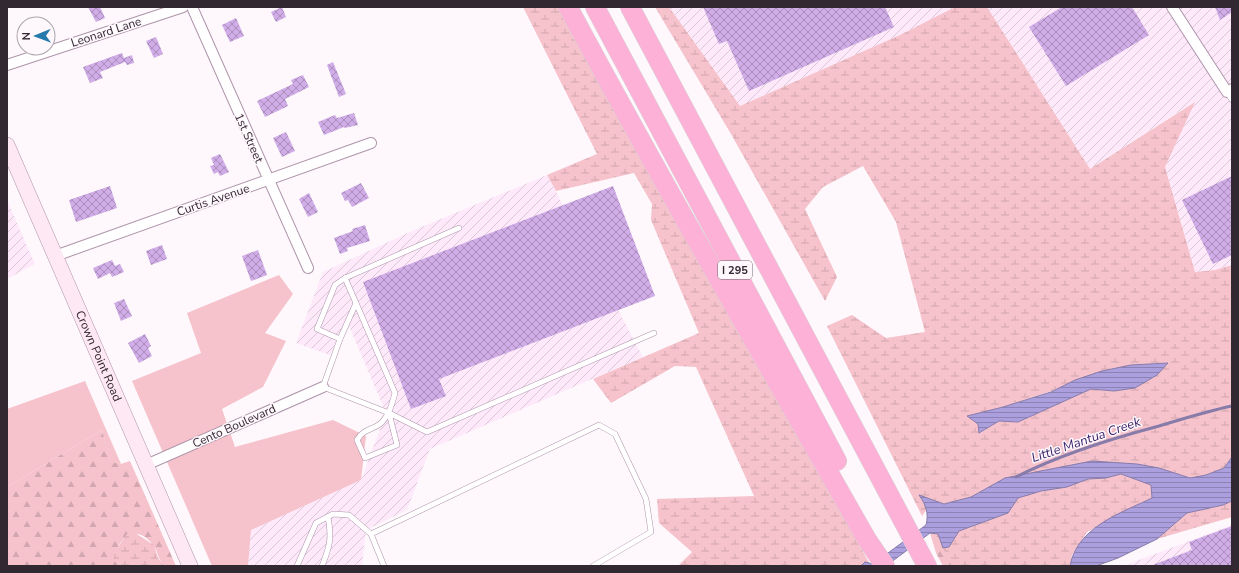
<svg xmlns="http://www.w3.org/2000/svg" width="1239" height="573" viewBox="0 0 1239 573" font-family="'Nunito Sans',sans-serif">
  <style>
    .industrial { fill: url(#industrial-furrows) }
    .green { fill: #f6c2cb }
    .forest { fill: url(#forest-firs) }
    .wetland { fill: url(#wetland-marsh); fill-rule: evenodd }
    .water { fill: url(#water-rules); stroke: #877baa }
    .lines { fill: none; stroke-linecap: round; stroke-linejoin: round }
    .stream { stroke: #877baa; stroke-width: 3 }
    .building { fill: url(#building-cross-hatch) }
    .lane-casing { stroke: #ae94aa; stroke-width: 6 }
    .street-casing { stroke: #ae94aa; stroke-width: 12 }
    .secondary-casing { stroke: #ae94aa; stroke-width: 16 }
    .highway-casing { stroke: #d6d4d6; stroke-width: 20 }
    .lane { stroke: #fff; stroke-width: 5 }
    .street { stroke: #fff; stroke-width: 10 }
    .secondary { stroke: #fee8f3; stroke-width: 15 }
    .highway { stroke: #fdb1d6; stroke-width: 19 }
    .labels { text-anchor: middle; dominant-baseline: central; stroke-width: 3; stroke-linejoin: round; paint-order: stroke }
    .shield { fill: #fef8fd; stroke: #6f666e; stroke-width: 1 }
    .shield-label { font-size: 11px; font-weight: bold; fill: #322831 }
    .street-label { font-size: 12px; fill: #322831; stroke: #fef8fd }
    .water-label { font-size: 13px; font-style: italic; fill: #371f67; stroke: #fef8fd }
  </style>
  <defs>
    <pattern id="industrial-furrows" width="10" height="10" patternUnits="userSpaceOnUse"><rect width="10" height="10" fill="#fee9fb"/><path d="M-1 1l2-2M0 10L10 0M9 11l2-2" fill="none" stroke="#dac8d8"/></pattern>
    <pattern id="forest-firs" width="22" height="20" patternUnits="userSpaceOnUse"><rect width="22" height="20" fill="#f6c2cb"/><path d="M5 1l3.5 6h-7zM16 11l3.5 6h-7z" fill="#d3a7af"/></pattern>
    <pattern id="wetland-marsh" width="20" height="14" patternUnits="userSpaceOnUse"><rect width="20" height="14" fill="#f6c2cb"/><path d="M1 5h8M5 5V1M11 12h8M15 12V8" fill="none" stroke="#d3a7af"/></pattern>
    <pattern id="water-rules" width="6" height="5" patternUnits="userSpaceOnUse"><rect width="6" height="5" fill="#ac9fde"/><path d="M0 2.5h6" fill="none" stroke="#8d82b5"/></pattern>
    <pattern id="building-cross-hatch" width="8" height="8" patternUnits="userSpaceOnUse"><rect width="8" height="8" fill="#d1ade8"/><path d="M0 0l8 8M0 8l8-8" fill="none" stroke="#aa8dbd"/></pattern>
  </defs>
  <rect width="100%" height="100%" fill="#fef8fd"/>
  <!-- industrial -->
  <g class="industrial">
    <polygon points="669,7 955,7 900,35 740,106"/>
    <polygon points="987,7 1232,7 1232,265 1215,270 1195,272 1165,167 1194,102 1090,169"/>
    <polygon points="547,175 643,357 430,449 407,510 366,530 362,566 248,566 251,530 361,480 386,413 346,319 330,355 296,343 323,272 412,231"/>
    <polygon points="7,200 35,264 7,279"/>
    <polygon points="1232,525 1232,566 1123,566"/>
  </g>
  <!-- green -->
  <g class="green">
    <polygon points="279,275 293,294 265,333 286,341 263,387 222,409 235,447 333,420 366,436 361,480 251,530 248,566 212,566 132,381 201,353 187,313"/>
    <polygon points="85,381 121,464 111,463 102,430 7,487 7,409"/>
  </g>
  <!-- forest -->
  <g class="forest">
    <path d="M102 430 111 462 121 464 130 461 176 566H165C156 557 159 552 153 545 136 522 117 538 114 560L123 566H7V487Z"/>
    <polygon points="930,533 938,534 952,566 943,566 936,553"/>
  </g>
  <!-- wetland -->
  <g class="wetland">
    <polygon points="523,7 559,7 870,564 865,562 861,566 678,566 692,552 659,523 657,499 754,496 696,367 675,366 611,403 593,379 699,333 651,220 652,204 634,173 556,191 547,175 597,154"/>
    <path d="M655 7H669L740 106 900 35 955 7H987L1090 169 1195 102 1165 167 1195 272 1215 270 1232 265V457L1224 468 1206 475 1190 478 1159 468 1137 464 1005 478 971 497 944 504 920 496 927 509 922 516 827 326 852 315 886 338 925 332 896 222 863 166 823 187 805 209 837 277 825 301 731 134ZM1167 363 1114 391 1091 389 1018 422 999 421 980 433 978 424 968 416 1003 407 1131 365Z"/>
    <polygon points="1121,474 1151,485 1152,498 1087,532 1072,555 1070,566 952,566 943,548 949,547 959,531 1008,513 1018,498 1041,491 1067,487 1088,479 1106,478"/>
    <polygon points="1232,501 1232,517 1157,539 1187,513 1223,505"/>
    <polygon points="135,533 154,545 158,558 165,566 123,566 114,560 113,554 127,534"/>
  </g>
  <!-- water -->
  <g class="water">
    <polygon points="1168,363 1157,375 1135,388 1114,391 1091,389 1018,422 999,421 979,433 978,424 967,416 1003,407 1051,392 1075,380 1102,371 1131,365"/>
    <path d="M1232 457V501L1223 505 1187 513 1157 539 1118 558 1096 566H1070C1077 527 1121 513 1152 498L1151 485 1121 474 1106 478 1088 479 1067 487 1041 491 1018 498 1008 513 959 531 949 547 943 548 938 534 930 533 886 566H861L865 562 873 564 926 525C929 513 926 505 919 495L944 504 971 497 1005 478 1092 461 1137 464 1159 468 1190 478 1206 475 1224 468Z"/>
  </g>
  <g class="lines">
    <!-- stream -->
    <path class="stream" d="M1016 477C1061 454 1110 439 1159 426 1183 419 1207 411 1232 406"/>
  </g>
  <!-- building -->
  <g class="building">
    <polygon points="88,7 100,7 105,18 96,22"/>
    <polygon points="282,7 286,17 276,22 271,12"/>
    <polygon points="703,7 885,7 894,27 749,91 727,41 719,44"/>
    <polygon points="1062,7 1132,7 1149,35 1066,86 1029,27"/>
    <polygon points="1215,7 1232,7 1232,12 1220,20"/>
    <polygon points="236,18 244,36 230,42 222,25"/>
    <polygon points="156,37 163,54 154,58 146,41"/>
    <polygon points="122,53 124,58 132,55 134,63 127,65 125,62 100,72 103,78 90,83 83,67"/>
    <polygon points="333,62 346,94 339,97 327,65"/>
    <polygon points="303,75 309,87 285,99 288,106 265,117 257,101 293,84 291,80"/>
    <polygon points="354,113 358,125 345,128 344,127 324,135 318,122 335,115 337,118"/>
    <polygon points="286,132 295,151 282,157 273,138"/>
    <polygon points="220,154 229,172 220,176 218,172 214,174 210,166 214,165 211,158"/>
    <polygon points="1232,176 1232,255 1213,264 1182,200"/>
    <polygon points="361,183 369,198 352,207 348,200 345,201 341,193"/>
    <polygon points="110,186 117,208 76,222 69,200"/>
    <polygon points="613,186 655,296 439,379 446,396 411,409 363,282"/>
    <polygon points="309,193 318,212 308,217 299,199"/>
    <polygon points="365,225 370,241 347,248 348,251 340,254 334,238 353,231 352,229"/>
    <polygon points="162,245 167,259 151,265 146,251"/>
    <polygon points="258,250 267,275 251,281 242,256"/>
    <polygon points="112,260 115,266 120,264 124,272 112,277 110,273 98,279 93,268"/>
    <polygon points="124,299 132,316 121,321 114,303"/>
    <polygon points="145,334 151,346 148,348 152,356 139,363 128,343"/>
    <polygon points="1232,526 1232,566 1150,566 1192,550 1189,542"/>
  </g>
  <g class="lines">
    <defs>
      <g id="lane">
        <polyline points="1227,92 1232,100"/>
        <polyline points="356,303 345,278 459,228"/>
        <polyline points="340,339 317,329 335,285 345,278"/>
        <path d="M389 413 397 445 365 458 357 440C363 429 372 430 380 424 389 416 392 404 395 393L356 303 340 339 323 387 389 413 427 432 654 333"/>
        <polyline points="371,534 599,425 615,434 646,499 651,532 593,566"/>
        <polyline points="297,566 316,523 333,514 349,515 371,534 384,566"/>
        <path d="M322 566C330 546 332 538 328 517"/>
      </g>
      <g id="street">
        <polyline points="192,7 308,268"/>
        <polyline points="1172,7 1227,92 1232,89"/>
        <polyline points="7,65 183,7"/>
        <polyline points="55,256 371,143"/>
        <polyline points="146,465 323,387"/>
      </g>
      <g id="secondary">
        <path id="s1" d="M7 145 190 566"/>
      </g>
      <g id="highway">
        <path d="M568 7C664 186 766 362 866 538L885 566"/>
        <polyline points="595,7 837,461"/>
        <polyline points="630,7 927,566"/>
      </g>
    </defs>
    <!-- lane casing -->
    <use href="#lane" class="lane-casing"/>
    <!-- street casing -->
    <use href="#street" class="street-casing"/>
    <!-- secondary casing -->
    <use href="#secondary" class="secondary-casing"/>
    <!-- highway casing -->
    <use href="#highway" class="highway-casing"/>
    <!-- lane -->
    <use href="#lane" class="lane"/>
    <!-- street -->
    <use href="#street" class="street"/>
    <!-- secondary -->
    <use href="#secondary" class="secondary"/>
    <!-- highway -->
    <use href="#highway" class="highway"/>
  </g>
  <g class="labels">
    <!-- shield labels -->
    <rect class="shield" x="718" y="261" width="34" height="18" rx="3"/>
    <g class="shield-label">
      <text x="735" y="270">I 295</text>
    </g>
    <!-- street labels -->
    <g class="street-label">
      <text transform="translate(106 32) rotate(-18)">Leonard Lane</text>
      <text transform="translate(249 138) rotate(66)">1st Street</text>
      <text transform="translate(213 200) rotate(-19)">Curtis Avenue</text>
      <text stroke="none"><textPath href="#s1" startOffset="230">Crown Point Road</textPath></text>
      <text transform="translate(234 426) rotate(-24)">Cento Boulevard</text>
    </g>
    <!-- water labels -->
    <g class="water-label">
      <text transform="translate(1086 440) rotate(-19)">Little Mantua Creek</text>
    </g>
  </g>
  <!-- border -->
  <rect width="1239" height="573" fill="none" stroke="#322831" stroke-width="16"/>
  <!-- north arrow -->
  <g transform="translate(36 36) rotate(269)"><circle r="19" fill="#fef8fd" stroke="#aca5ab"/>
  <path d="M0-3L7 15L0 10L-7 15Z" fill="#247aaa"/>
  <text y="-6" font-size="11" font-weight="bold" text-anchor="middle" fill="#322831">N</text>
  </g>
</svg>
